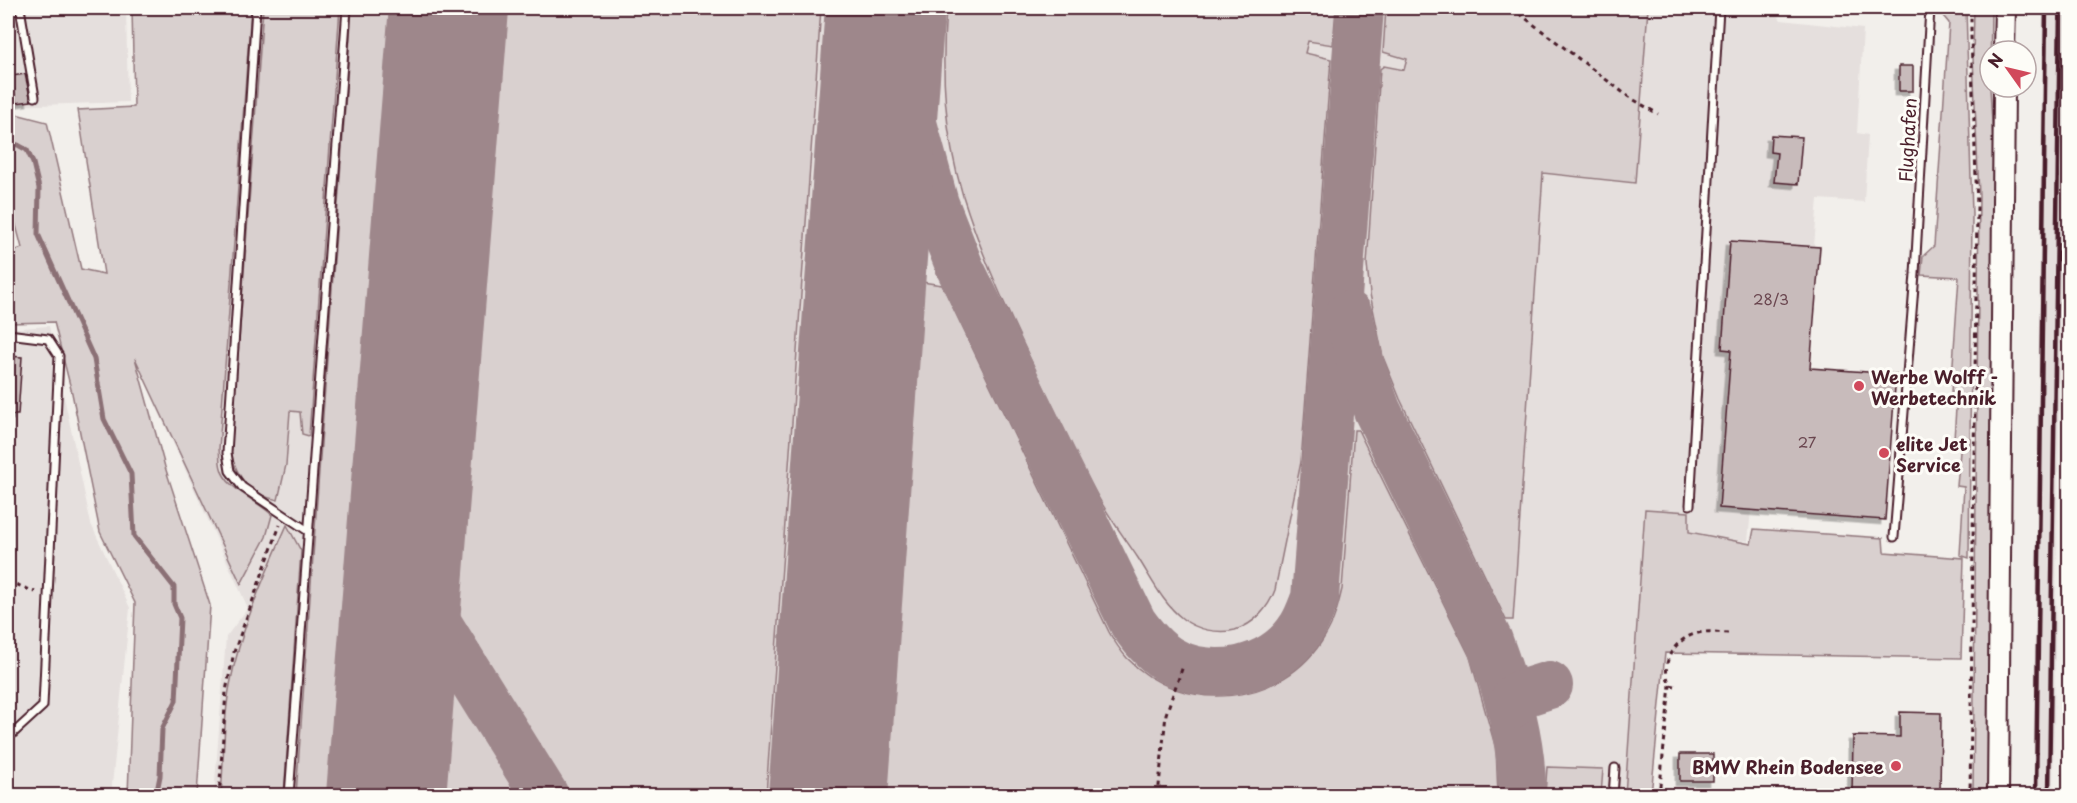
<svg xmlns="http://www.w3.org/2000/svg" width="2077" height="803" viewBox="0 0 2077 803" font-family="'Playpen Sans',sans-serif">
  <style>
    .built { fill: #e5dfdd }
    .green { fill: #d9d0cf; stroke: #92787d; stroke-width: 1.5 }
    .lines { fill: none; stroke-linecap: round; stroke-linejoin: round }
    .stream { stroke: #8b6f75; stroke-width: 5 }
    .taxiway { stroke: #9e878b; stroke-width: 48 }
    .runway { stroke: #9e878b; stroke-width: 120 }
    .building { fill: #c8bbbb; stroke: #4a1f2b; stroke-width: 1.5; filter: url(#shadow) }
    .lane-casing { stroke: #4a1f2b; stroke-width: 11 }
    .secondary-casing { stroke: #4a1f2b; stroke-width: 24 }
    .path { stroke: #4a1f2b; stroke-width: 3; stroke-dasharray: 4.5 4.5; stroke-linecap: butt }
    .lane { stroke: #fdfcf7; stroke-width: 7 }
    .secondary { stroke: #fdfcf7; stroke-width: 20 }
    .rail { stroke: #4a1f2b; stroke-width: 4.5 }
    .poi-dot { fill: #d1495b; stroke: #fdfcf7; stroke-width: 2 }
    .labels { text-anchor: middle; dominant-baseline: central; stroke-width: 6; stroke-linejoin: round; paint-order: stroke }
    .number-label { font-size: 15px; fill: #6a464f }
    .street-label { font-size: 18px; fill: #4a1f2b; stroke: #fdfcf7 }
    .poi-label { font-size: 18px; font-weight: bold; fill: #4a1f2b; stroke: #fdfcf7; text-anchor: start }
  </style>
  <defs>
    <filter id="shadow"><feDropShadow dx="-4.5" dy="4.5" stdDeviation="0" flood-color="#0004"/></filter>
  </defs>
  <rect width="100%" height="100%" fill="#f2efeb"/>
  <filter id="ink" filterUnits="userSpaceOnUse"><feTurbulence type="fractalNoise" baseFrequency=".0167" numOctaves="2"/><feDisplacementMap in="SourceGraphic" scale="12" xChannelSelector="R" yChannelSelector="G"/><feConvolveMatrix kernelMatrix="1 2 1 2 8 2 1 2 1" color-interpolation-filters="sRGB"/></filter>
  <g filter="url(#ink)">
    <!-- built -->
    <g class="built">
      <polygon points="8,8 126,8 128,102 8,106"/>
      <polygon points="135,8 1773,8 1781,20 1863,29 1857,133 1868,135 1864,202 1818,199 1814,246 1820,247 1810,368 1765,364 1748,541 1664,534 1644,795 214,796 226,637 248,608 109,302 137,110"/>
      <polygon points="2043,8 2065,8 2053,795 2033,796"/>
      <polygon points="49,326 91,524 130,608 111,795 8,796 8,329"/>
    </g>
    <!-- green -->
    <g class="green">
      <path d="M132 8H251L219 449C220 455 219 462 221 468 225 488 258 501 272 515L266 537 241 584 135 358 165 467 210 605 197 795H128L135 603 100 532 72 393 54 322 8 323V253L22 248 8 195V112L47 122 81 269 104 274 78 110 134 107Z"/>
      <path d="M263 8H340L309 436 302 434 300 412 290 411 286 465 278 500C250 495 237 478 231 453Z"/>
      <polygon points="352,8 821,8 766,795 296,795"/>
      <path d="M946 8H1336L1333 45 1308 41 1305 53 1331 59 1301 462 1275 590C1268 609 1254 624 1235 630 1218 634 1197 630 1183 619 1163 604 1151 578 1138 558 1124 537 1108 516 1096 493 1076 456 1058 417 1040 379 1011 319 983 260 963 196 944 133 941 72 946 8Z"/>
      <polygon points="1386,8 1648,8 1635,183 1543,173 1513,620 1506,620 1400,399 1383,357 1370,294 1367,264 1380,69 1384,66 1404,70 1407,59 1383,52"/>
      <polygon points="1940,8 1966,8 1972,214 1969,558 1960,555 1964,487 1957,486 1961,440 1954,439 1957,393 1951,392 1959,277 1921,275 1923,256 1934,246 1949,23 1939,11"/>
      <polygon points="1974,8 1991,8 1990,87 1995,178 1991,795 1973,796 1979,196 1973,57"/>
      <path d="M922 282 942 285 1109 632C1114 641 1120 650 1127 658 1182 716 1284 707 1325 636 1334 622 1338 606 1342 589L1354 430H1358L1470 657 1496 749 1498 795H886Z"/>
      <polygon points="1645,509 1689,512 1689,532 1751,544 1754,529 1883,538 1884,552 1964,558 1961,658 1665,653 1651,795 1625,795"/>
      <path d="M287 525 301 551 284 795H221C224 761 223 719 230 685 240 630 264 577 287 525Z"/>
      <polygon points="1547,767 1603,769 1601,795 1545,795"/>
    </g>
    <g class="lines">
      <!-- stream -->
      <polyline class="stream" points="8,143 18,145 27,150 33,163 39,188 38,234 94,359 104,419 131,474 134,536 174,587 174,604 180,618 176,701 162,729 160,776 156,796"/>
      <!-- taxiway -->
      <g class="taxiway">
        <path d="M895 8 901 60 910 112 935 204 960 268 1133 623C1143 637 1153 650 1168 659 1212 685 1275 671 1302 627 1308 618 1311 608 1315 598L1360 8"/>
        <path d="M1349 315 1361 366 1377 410 1489 641C1507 690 1523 743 1522 796"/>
        <polyline points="404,569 545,796"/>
        <polyline points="1511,705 1518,695 1549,685"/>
      </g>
      <!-- runway -->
      <g class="runway">
        <polyline points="386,796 449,8"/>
        <polyline points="828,796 885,8"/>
      </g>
    </g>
    <!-- building -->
    <g class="building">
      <rect x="1899" y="66" width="14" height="25"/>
      <polygon points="25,74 31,101 16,103 12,76"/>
      <polygon points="1771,135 1802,137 1798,184 1774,182 1777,153 1770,152"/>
      <polygon points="1730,241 1820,247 1810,368 1896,374 1885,520 1719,508 1731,350 1722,349"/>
      <polygon points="8,356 22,357 18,415 8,415"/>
      <polygon points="1900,712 1941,713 1940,795 1852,795 1853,736 1900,737"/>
      <rect x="1680" y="754" width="33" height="27"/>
    </g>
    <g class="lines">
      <defs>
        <g id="lane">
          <polyline points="20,8 35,97"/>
          <polyline points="256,8 227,453 230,471 242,487 308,531"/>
          <polyline points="8,334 48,339 59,356 43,706 8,738"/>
          <polyline points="1690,505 1719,8"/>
          <polyline points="1894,537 1915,274 1930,8"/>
          <polyline points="289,796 347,8"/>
          <polyline points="1613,796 1615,768"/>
        </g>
        <g id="secondary">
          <polyline points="2004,51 2005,8"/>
          <polyline points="1998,796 2004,87"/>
        </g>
      </defs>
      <!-- lane casing -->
      <use href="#lane" class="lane-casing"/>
      <!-- secondary casing -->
      <use href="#secondary" class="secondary-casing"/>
      <!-- path -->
      <g class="path">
        <polyline points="1512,8 1629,97 1658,114"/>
        <polyline points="8,581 35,592"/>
        <path d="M1675 686 1670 685C1658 660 1678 634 1705 632 1712 631 1721 633 1728 633"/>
        <polyline points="219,796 226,691 234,652 280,525"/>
        <polyline points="1158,796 1166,714 1183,666"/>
        <polyline points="1659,796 1670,685"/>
        <polyline points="1970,796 1977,207 1971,37 1971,8"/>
      </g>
      <!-- lane -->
      <use href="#lane" class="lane"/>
      <!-- secondary -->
      <use href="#secondary" class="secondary"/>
      <!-- rail -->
      <g class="rail">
        <polyline points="2036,796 2046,8"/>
        <polyline points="2049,796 2060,8"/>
      </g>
    </g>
  </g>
  <!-- markers -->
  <g class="poi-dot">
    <circle cx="1859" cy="386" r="6"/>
    <circle cx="1884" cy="453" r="6"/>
    <circle cx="1896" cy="766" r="6"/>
  </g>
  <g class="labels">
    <!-- number labels -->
    <g class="number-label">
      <text x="1771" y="298">28/3</text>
      <text x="1807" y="441">27</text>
    </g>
    <!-- street labels -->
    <g class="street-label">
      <text transform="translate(1907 140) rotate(-87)">Flughafen</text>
    </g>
    <!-- poi labels -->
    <g class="poi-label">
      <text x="1871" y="376">Werbe Wolff -<tspan x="1871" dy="21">Werbetechnik</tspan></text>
      <text x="1896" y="443">elite Jet<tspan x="1896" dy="21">Service</tspan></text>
      <text x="1884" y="766" text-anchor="end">BMW Rhein Bodensee</text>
    </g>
  </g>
  <!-- margin -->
  <rect width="2077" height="803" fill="none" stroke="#fdfcf7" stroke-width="30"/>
  <rect x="15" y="15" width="2047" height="773" fill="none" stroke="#4a1f2b" stroke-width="2" filter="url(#ink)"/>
  <!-- north arrow -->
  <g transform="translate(2008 69) rotate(304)"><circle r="28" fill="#fdfcf7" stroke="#b5a4a5" stroke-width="1.5"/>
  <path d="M0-4.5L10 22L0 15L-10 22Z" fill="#d1495b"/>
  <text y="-9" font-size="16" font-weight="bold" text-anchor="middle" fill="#4a1f2b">N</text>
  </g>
</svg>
